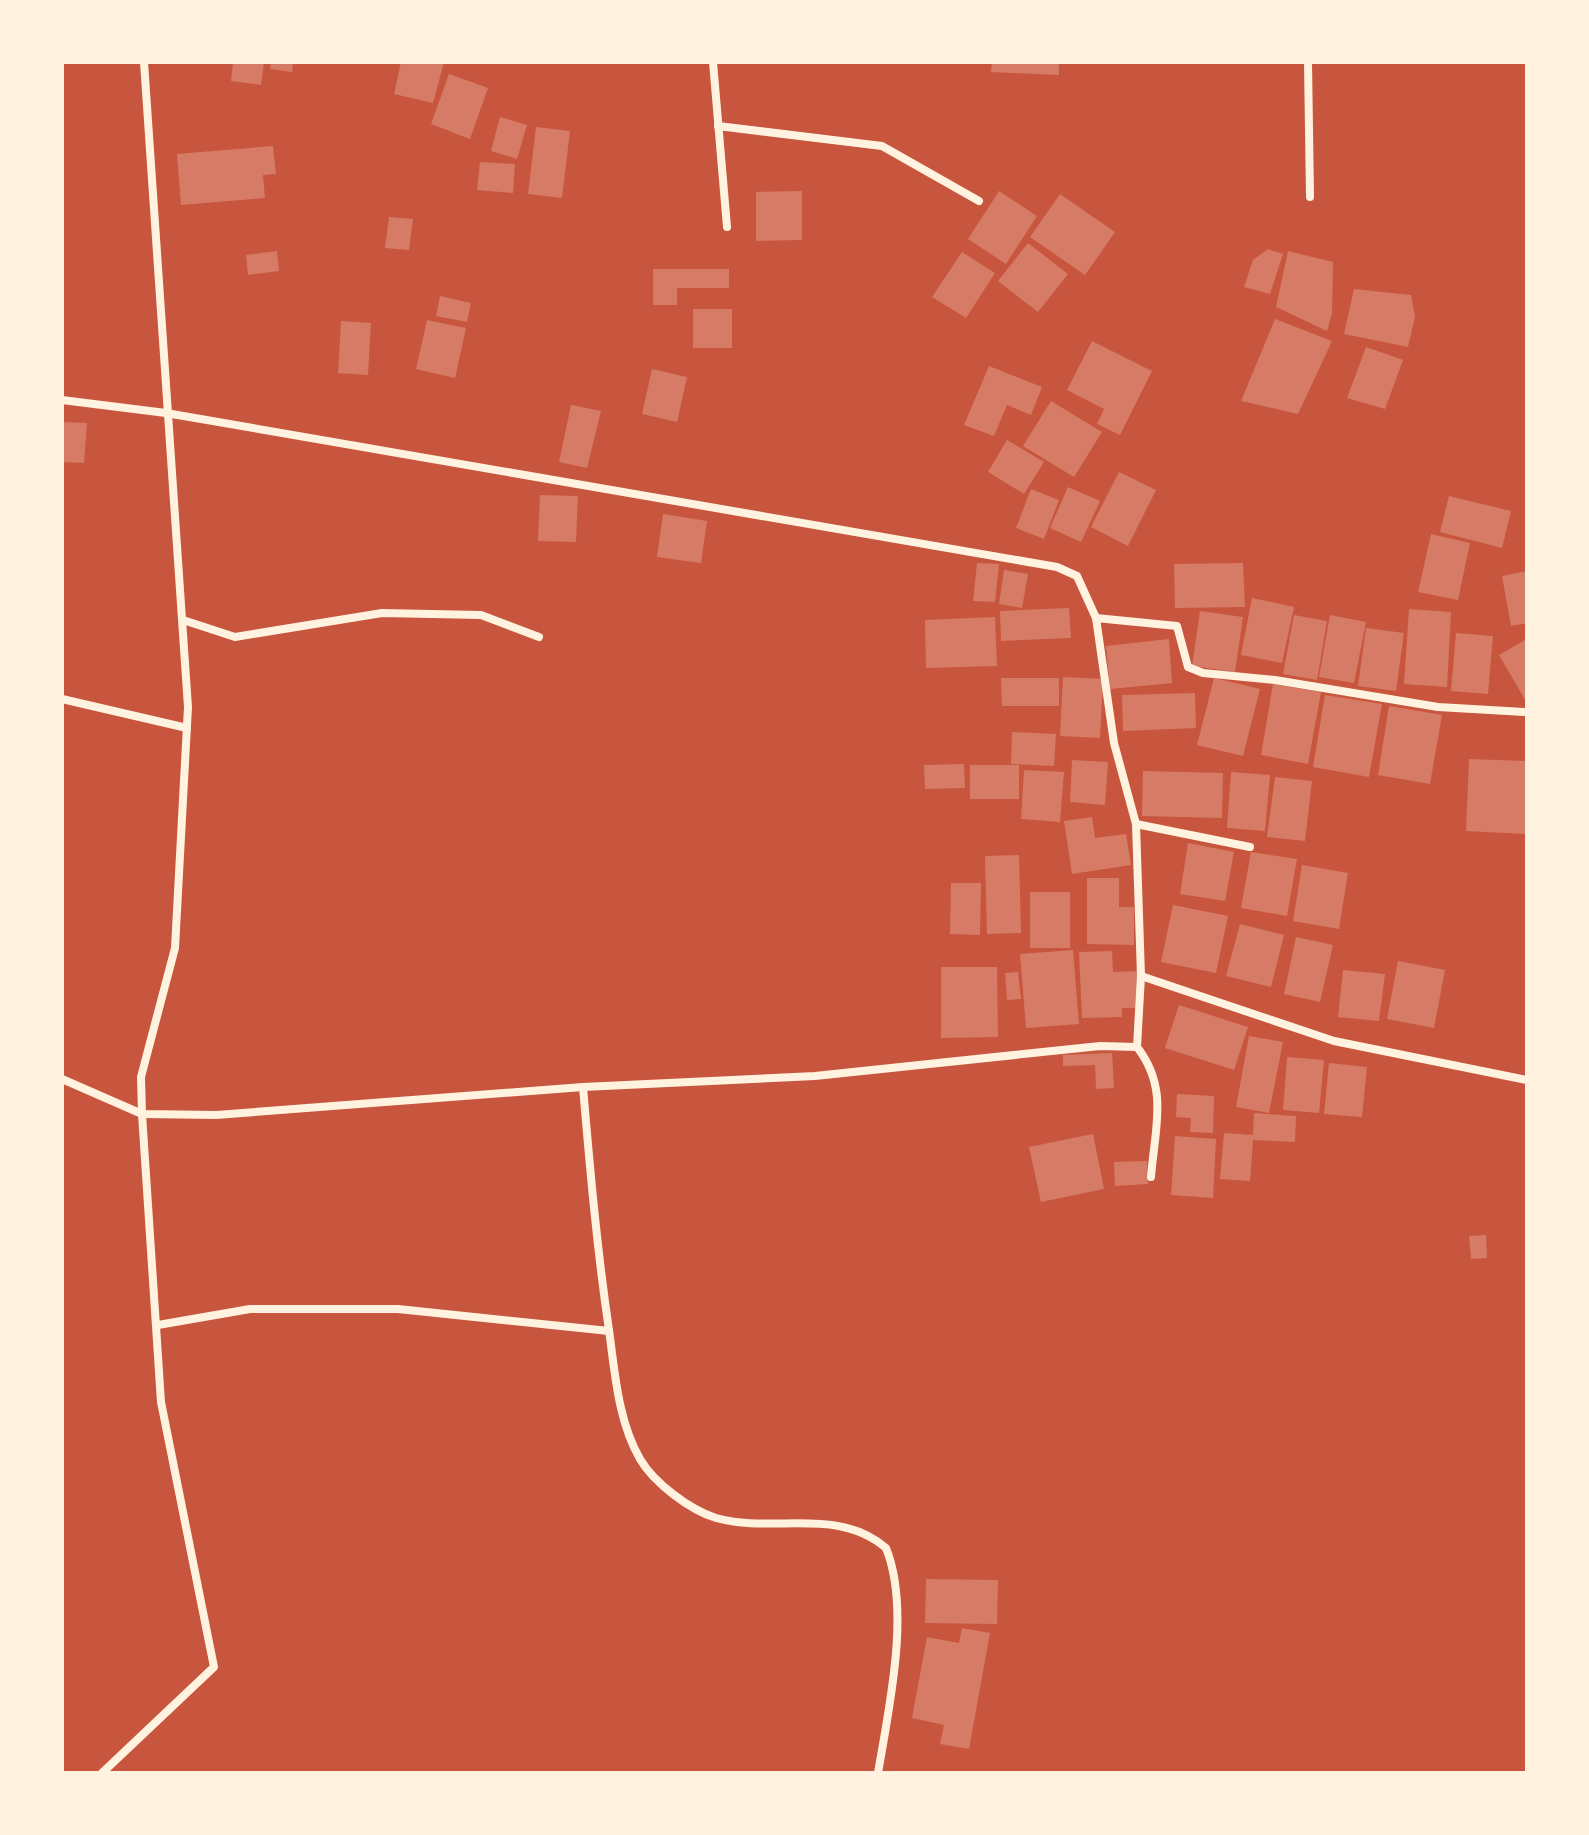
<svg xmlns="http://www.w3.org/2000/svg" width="1589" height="1835" viewBox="0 0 1589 1835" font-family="'Noto Serif',serif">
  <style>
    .building { fill: #d67c66 }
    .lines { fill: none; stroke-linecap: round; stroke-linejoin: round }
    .minor { stroke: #fff3e0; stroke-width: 8 }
  </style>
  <rect width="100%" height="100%" fill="#c8553d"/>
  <!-- building -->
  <g class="building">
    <polygon points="233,62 264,62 261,85 231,81"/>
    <polygon points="271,62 293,62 292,72 270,69"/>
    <polygon points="401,62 444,62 433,103 394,94"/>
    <polygon points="992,62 1059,62 1059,75 991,72"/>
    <polygon points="449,74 488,88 470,139 431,124"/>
    <polygon points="500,117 527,125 517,159 491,151"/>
    <polygon points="536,127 570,131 562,198 528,194"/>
    <polygon points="273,146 276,174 263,175 265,198 181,205 177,154"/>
    <polygon points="480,162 515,164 513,193 477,190"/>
    <polygon points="802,191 802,240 756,241 756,192"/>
    <polygon points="999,191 1037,216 1006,264 968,239"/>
    <polygon points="1060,194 1115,232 1085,275 1030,237"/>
    <polygon points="389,217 413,219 409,250 385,248"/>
    <polygon points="1028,243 1068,274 1038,312 998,281"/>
    <polygon points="1268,249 1283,254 1270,294 1244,287 1253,260"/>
    <polygon points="277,251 279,271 248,275 246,255"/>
    <polygon points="1288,251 1333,262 1332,314 1327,331 1276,307"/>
    <polygon points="962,252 995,273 966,318 932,297"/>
    <polygon points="653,269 729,269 729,288 677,288 677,305 653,305"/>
    <polygon points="1354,289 1411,295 1415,317 1408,347 1344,334"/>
    <polygon points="440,296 471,303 467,322 436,316"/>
    <rect x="693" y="309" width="39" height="39"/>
    <polygon points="1275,319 1332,341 1298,414 1241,401"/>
    <polygon points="427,320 466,328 455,378 416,369"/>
    <polygon points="341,321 371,323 368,375 338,373"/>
    <polygon points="1092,341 1152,371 1120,435 1097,424 1104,409 1067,390"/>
    <polygon points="1366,347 1403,360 1385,409 1347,398"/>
    <polygon points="989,366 1042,387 1031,415 1007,405 994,436 964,425"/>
    <polygon points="652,369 687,377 677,422 642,414"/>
    <polygon points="1051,401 1102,432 1074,477 1023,446"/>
    <polygon points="571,405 601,411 587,468 559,462"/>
    <polygon points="62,422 87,423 84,463 62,462"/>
    <polygon points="1007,440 1044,462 1024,494 988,472"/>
    <polygon points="1119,472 1156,490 1128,546 1091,527"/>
    <polygon points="1068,487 1100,501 1081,542 1050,528"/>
    <polygon points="1031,489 1059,500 1044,539 1016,528"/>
    <polygon points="540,495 578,496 576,542 538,541"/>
    <polygon points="1449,496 1511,511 1502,548 1440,532"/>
    <polygon points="663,514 707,521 701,563 657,557"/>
    <polygon points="1431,534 1470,543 1458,600 1418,592"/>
    <polygon points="977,563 999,564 995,602 973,601"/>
    <polygon points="1243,563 1245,607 1175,608 1174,564"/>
    <polygon points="1004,570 1028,574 1022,608 999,604"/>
    <polygon points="1527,571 1527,623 1511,626 1502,576"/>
    <polygon points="1252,598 1294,607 1282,663 1241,655"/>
    <polygon points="1069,608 1071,638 1001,641 1000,611"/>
    <polygon points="1409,609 1451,612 1447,687 1404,684"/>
    <polygon points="1200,611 1243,617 1235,672 1192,666"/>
    <polygon points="1294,615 1327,621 1317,680 1283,674"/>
    <polygon points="1330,615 1366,622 1354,683 1319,677"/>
    <polygon points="995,617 997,666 926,668 925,620"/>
    <polygon points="1366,628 1404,633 1396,691 1358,686"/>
    <polygon points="1456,633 1493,636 1488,694 1451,691"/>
    <polygon points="1169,639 1172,683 1110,689 1106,646"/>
    <polygon points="1527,639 1527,703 1499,655"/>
    <polygon points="1063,677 1103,679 1100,738 1060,736"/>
    <polygon points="1001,678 1059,678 1059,706 1002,706"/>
    <polygon points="1214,678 1260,689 1243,756 1197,745"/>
    <polygon points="1273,684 1321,692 1308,764 1261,755"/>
    <polygon points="1195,693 1196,728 1123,731 1122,695"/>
    <polygon points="1325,695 1382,704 1369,777 1313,767"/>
    <polygon points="1389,706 1442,715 1430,784 1378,775"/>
    <polygon points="1012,732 1056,734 1054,766 1011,764"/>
    <polygon points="1469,759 1527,761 1527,834 1466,831"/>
    <polygon points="1072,760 1108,762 1105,805 1070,802"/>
    <polygon points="964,764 965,788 925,789 924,765"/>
    <rect x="970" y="765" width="49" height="34"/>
    <polygon points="1024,770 1064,772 1060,822 1021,819"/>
    <polygon points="1143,771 1223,773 1222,818 1142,816"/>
    <polygon points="1231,772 1270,775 1265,831 1227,828"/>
    <polygon points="1275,777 1312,781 1305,841 1267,837"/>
    <polygon points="1092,817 1095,838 1126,834 1131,865 1072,874 1064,821"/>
    <polygon points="1188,843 1234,852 1225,901 1180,894"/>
    <polygon points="1251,852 1297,859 1287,916 1241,908"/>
    <polygon points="1019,855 1021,933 987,934 985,856"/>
    <polygon points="1302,865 1348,873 1339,929 1293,921"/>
    <polygon points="1087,878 1119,878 1119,907 1134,907 1134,945 1087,944"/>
    <polygon points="951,883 981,883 980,935 950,934"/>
    <rect x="1030" y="892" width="40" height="56"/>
    <polygon points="1173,905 1228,916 1216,973 1161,962"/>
    <polygon points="1240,924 1284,935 1271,987 1226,976"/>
    <polygon points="1296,937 1333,945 1320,1002 1284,994"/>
    <polygon points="1073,950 1079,1024 1026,1028 1020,954"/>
    <polygon points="1112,951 1113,972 1137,971 1138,1008 1122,1008 1122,1017 1082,1018 1079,952"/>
    <polygon points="1398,961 1445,970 1434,1028 1387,1019"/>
    <polygon points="941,967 997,967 998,1037 941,1038"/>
    <polygon points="1343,970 1385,974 1379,1021 1338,1017"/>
    <polygon points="1018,972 1021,999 1007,1000 1005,973"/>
    <polygon points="1179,1005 1248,1027 1234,1070 1165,1048"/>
    <polygon points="1249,1036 1283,1042 1269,1113 1236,1107"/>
    <polygon points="1112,1053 1114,1088 1096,1089 1095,1065 1063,1066 1063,1055"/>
    <polygon points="1287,1057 1324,1060 1319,1113 1283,1110"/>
    <polygon points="1329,1063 1367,1067 1362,1117 1324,1114"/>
    <polygon points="1177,1094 1214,1096 1213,1133 1190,1132 1191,1118 1176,1117"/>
    <polygon points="1254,1113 1296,1116 1295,1142 1253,1140 1250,1181 1220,1179 1224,1133 1253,1135"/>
    <polygon points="1093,1134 1104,1189 1041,1202 1029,1147"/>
    <polygon points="1175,1136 1216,1139 1213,1198 1171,1195"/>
    <polygon points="1147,1161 1148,1184 1115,1186 1114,1162"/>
    <polygon points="1486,1235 1487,1258 1471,1259 1469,1236"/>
    <polygon points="926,1579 998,1580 997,1624 925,1623"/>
    <polygon points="962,1628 990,1633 969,1749 940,1744 944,1725 912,1718 927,1637 959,1643"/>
  </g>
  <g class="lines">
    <!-- minor -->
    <g class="minor">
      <polyline points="713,62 727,227"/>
      <polyline points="1308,62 1310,197"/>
      <polyline points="718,126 882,146 979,201"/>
      <polyline points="62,400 166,413 1057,567 1077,576 1096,618 1114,743 1136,824 1141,976 1137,1047"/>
      <polyline points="1096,618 1177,626 1188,667 1203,673 1275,680 1438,707 1524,712"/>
      <polyline points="183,620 235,637 382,613 481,615 539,637"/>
      <polyline points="62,699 187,728"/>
      <polyline points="1136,824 1250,847"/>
      <polyline points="1141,976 1334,1041 1527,1080"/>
      <path d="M1137 1047C1169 1088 1155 1127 1151 1177"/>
      <polyline points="62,1079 142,1114 216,1115 583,1087 815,1076 1100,1046 1137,1047"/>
      <path d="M583 1087C590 1169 597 1249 609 1330 615 1373 618 1421 640 1459 654 1483 690 1510 716 1518 774 1534 837 1506 886 1548 911 1610 889 1707 878 1773"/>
      <polyline points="158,1325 250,1309 398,1309 609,1331"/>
      <polyline points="102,1773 214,1667 161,1402 142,1114 141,1077 175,948 188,707 144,62"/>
    </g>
  </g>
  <!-- border -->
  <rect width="1589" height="1835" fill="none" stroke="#fff3e0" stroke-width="128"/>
</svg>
